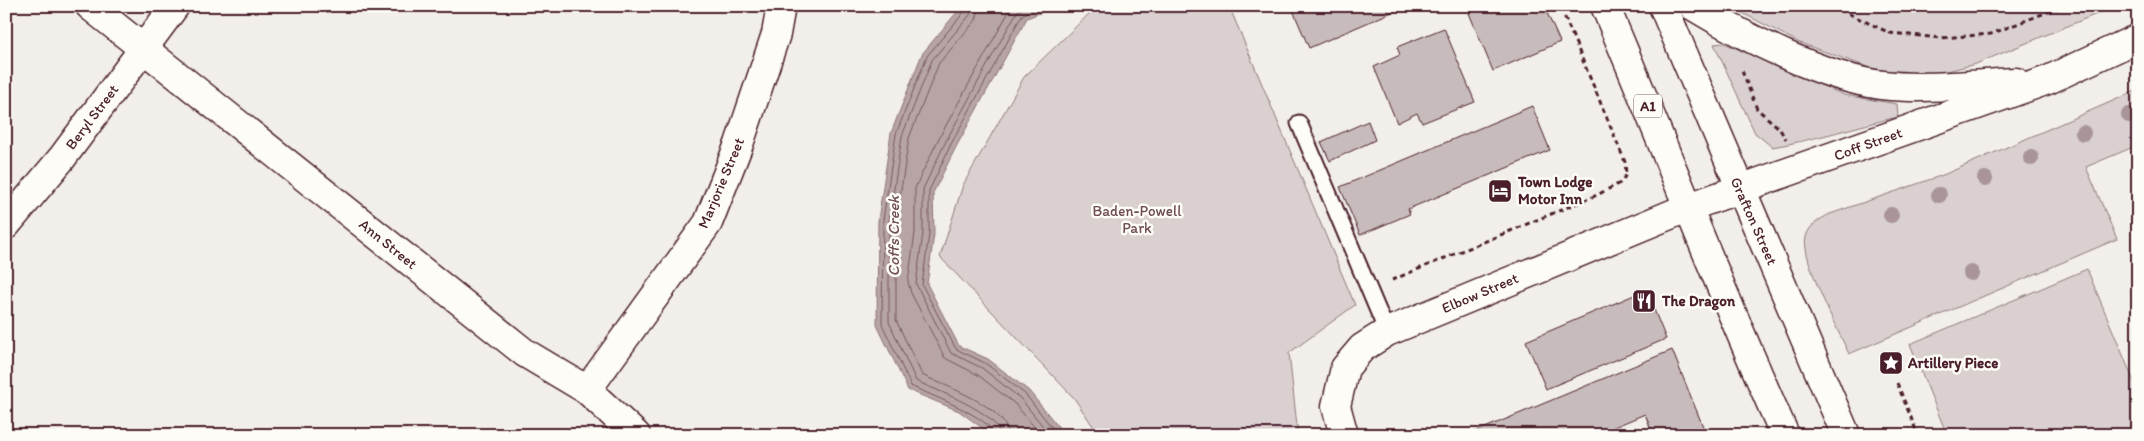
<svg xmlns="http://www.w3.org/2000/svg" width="2144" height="441" viewBox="0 0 2144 441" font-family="Itim,sans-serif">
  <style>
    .green { fill: #d9d0cf; stroke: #92787d }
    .water { fill: #b7a5a6; stroke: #8b6f75 }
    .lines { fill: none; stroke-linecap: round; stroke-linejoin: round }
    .shore { stroke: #76555c; stroke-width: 1 }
    .building { fill: #c8bbbb; stroke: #4a1f2b }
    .lane-casing { stroke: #4a1f2b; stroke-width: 19 }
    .street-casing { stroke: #4a1f2b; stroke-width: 31 }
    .secondary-casing { stroke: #4a1f2b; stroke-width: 31 }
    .highway-casing { stroke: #4a1f2b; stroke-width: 31 }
    .path { stroke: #4a1f2b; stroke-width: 3; stroke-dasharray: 5 4; stroke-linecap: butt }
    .lane { stroke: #fdfcf7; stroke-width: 15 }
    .street { stroke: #fdfcf7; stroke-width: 28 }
    .secondary { stroke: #fdfcf7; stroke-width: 28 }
    .highway { stroke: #fdfcf7; stroke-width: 28 }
    .tree { fill: #a99598 }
    .labels { text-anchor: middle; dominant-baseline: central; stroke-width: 5; stroke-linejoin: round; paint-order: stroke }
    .shield { fill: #fdfcf7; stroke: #806168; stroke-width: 1 }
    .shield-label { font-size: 14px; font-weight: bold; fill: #4a1f2b }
    .street-label { font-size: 15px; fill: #4a1f2b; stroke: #fdfcf7 }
    .poi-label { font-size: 15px; font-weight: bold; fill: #4a1f2b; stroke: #fdfcf7; text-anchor: start }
    .park-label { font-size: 15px; fill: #6e4b54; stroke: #fdfcf7 }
    .water-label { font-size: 16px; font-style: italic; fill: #704e56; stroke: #fdfcf7 }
  </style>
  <rect width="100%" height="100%" fill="#f2efeb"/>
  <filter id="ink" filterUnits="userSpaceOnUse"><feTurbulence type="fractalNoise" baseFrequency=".02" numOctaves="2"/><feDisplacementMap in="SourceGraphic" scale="10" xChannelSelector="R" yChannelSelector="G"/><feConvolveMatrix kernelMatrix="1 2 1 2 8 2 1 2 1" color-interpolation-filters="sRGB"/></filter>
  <g filter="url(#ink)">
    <!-- green -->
    <g class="green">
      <polygon points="1104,6 1229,6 1355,305 1289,353 1298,435 1099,435 1074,398 940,257 963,185 1024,77 1094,9"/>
      <polygon points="1729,6 2116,6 1976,64 1930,75 1879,71 1800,43"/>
      <path d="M1724 43 1844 95 1897 104 1898 117C1856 126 1815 140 1772 147L1755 133 1714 44Z"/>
      <path d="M2138 90V145L2086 167 2117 239 1849 354C1839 332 1800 258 1806 237 1809 225 1820 219 1830 214L1943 175Z"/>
      <polygon points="2087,269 2138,391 2138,435 1947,435 1910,344"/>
    </g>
    <!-- water -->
    <polygon class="water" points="962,6 1057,6 1027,18 956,147 933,193 934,234 927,284 959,346 988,359 1029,391 1065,435 992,435 959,411 908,390 877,325 878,220 891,133 922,54"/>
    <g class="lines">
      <!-- shore -->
      <g class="shore">
        <path d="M966 6 965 11 927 56 896 134 883 220 882 324 911 386C927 394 992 417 994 435"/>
        <path d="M972 6 970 15 932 60 902 136 889 221V322L916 381C935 390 999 412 1000 435"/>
        <path d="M980 6 976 20 939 63 909 138 896 222V320L922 375C944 386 1007 406 1008 435"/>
        <polyline points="1012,6 939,138 915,188 915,233 908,282 911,293 945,358 978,375 1015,404 1041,435"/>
        <polyline points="1025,6 1017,12 996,49 946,141 923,189 923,233 916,284 951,353 982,368 1021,399 1050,435"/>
        <polyline points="1042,6 1022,15 951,144 929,191 929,234 922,285 956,349 985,363 1025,394 1058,435"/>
      </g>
    </g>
    <!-- building -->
    <g class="building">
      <polygon points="1295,6 1406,6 1309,48 1292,8"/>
      <polygon points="1485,6 1544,6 1560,42 1493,71 1469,13"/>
      <polygon points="1444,28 1475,102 1422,123 1417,113 1397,123 1374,67 1400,55 1397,47"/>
      <polygon points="1532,106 1550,150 1408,209 1410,214 1360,235 1340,187"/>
      <polygon points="1368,121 1375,140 1330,161 1321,142"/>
      <polygon points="1646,290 1666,339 1546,389 1526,341"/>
      <polygon points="1672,350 1704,429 1691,435 1653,435 1645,414 1595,435 1468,435"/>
    </g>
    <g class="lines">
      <defs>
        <polyline id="lane" points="1299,123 1387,332"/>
        <g id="street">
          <polyline points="90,6 525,353 587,390 636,435"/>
          <path d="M1693 6C1744 37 1824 78 1882 85 1926 90 1972 84 2016 82"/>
          <polyline points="1689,207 2048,80 2138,38"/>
          <polyline points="587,390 708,223 739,144 776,34 781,6"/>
        </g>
        <g id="secondary">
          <polyline points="6,225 62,158 175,6"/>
          <polyline points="1344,435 1336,406 1345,368 1362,348 1387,332 1689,207"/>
        </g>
        <g id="highway">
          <path d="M1605 6C1666 149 1721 294 1785 435"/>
          <polyline points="1663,6 1846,435"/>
        </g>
      </defs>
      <!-- lane casing -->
      <use href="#lane" class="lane-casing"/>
      <!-- street casing -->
      <use href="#street" class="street-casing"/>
      <!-- secondary casing -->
      <use href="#secondary" class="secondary-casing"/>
      <!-- highway casing -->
      <use href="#highway" class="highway-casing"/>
      <!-- path -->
      <g class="path">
        <polyline points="1832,6 1890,33 1941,38 1991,34 2063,6"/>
        <polyline points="1742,71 1757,109 1779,128 1786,139"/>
        <polyline points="1392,280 1597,195 1620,183 1626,175 1625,162 1614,135 1560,6"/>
        <polyline points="1897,383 1918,435"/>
      </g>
      <!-- lane -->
      <use href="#lane" class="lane"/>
      <!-- street -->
      <use href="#street" class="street"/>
      <!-- secondary -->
      <use href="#secondary" class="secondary"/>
      <!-- highway -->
      <use href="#highway" class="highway"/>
    </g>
    <!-- trees -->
    <g class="tree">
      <circle cx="2129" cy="115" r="8"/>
      <circle cx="2083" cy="133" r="8"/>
      <circle cx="2031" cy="158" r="8"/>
      <circle cx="1985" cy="179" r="8"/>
      <circle cx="1939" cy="195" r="8"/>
      <circle cx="1891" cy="215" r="8"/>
      <circle cx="1971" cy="273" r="8"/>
    </g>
  </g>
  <!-- icons -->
  <defs>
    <symbol id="hotel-square" viewBox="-11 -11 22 22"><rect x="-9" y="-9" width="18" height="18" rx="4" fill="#4a1f2b" stroke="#fdfcf7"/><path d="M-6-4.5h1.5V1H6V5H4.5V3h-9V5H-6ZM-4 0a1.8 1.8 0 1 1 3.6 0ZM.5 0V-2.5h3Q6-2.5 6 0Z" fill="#fff"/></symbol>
    <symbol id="restaurant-square" viewBox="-11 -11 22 22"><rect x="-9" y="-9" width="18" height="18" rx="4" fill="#4a1f2b" stroke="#fdfcf7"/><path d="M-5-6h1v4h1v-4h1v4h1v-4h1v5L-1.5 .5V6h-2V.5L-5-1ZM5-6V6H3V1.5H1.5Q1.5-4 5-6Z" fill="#fff"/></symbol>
    <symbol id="sight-square" viewBox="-11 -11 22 22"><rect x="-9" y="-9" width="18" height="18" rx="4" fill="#4a1f2b" stroke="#fdfcf7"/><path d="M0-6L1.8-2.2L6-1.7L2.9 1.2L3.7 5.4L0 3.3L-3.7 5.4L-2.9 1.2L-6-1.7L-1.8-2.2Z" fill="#fff"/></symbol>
  </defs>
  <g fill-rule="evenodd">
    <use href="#hotel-square" x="1486" y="177" width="28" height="28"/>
    <use href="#restaurant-square" x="1630" y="287" width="28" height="28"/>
    <use href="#sight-square" x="1877" y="349" width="28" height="28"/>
  </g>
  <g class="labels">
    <!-- shield labels -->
    <rect class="shield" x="1634" y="94.5" width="28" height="23" rx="4"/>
    <g class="shield-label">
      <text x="1648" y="106">A1</text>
    </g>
    <!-- street labels -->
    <g class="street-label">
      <text transform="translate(92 117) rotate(-53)">Beryl Street</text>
      <text transform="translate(1868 144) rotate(-20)">Coff Street</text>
      <text transform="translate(721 183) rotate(-67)">Marjorie Street</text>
      <text transform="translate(1754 221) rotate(66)">Grafton Street</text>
      <text transform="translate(388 244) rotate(39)">Ann Street</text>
      <text transform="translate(1480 293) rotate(-23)">Elbow Street</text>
    </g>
    <!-- poi labels -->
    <g class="poi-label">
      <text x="1518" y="182">Town Lodge<tspan x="1518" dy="17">Motor Inn</tspan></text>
      <text x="1662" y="301">The Dragon</text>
      <text x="1908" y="363">Artillery Piece</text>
    </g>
    <!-- park labels -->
    <g class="park-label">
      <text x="1137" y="211">Baden-Powell<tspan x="1137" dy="17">Park</tspan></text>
    </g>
    <!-- water labels -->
    <g class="water-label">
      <text transform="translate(893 236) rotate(-90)">Coffs Creek</text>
    </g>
  </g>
  <!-- margin -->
  <rect width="2144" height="441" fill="none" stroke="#fdfcf7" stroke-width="25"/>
  <rect x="12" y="12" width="2119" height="416" fill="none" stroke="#4a1f2b" stroke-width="2" filter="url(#ink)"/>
</svg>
